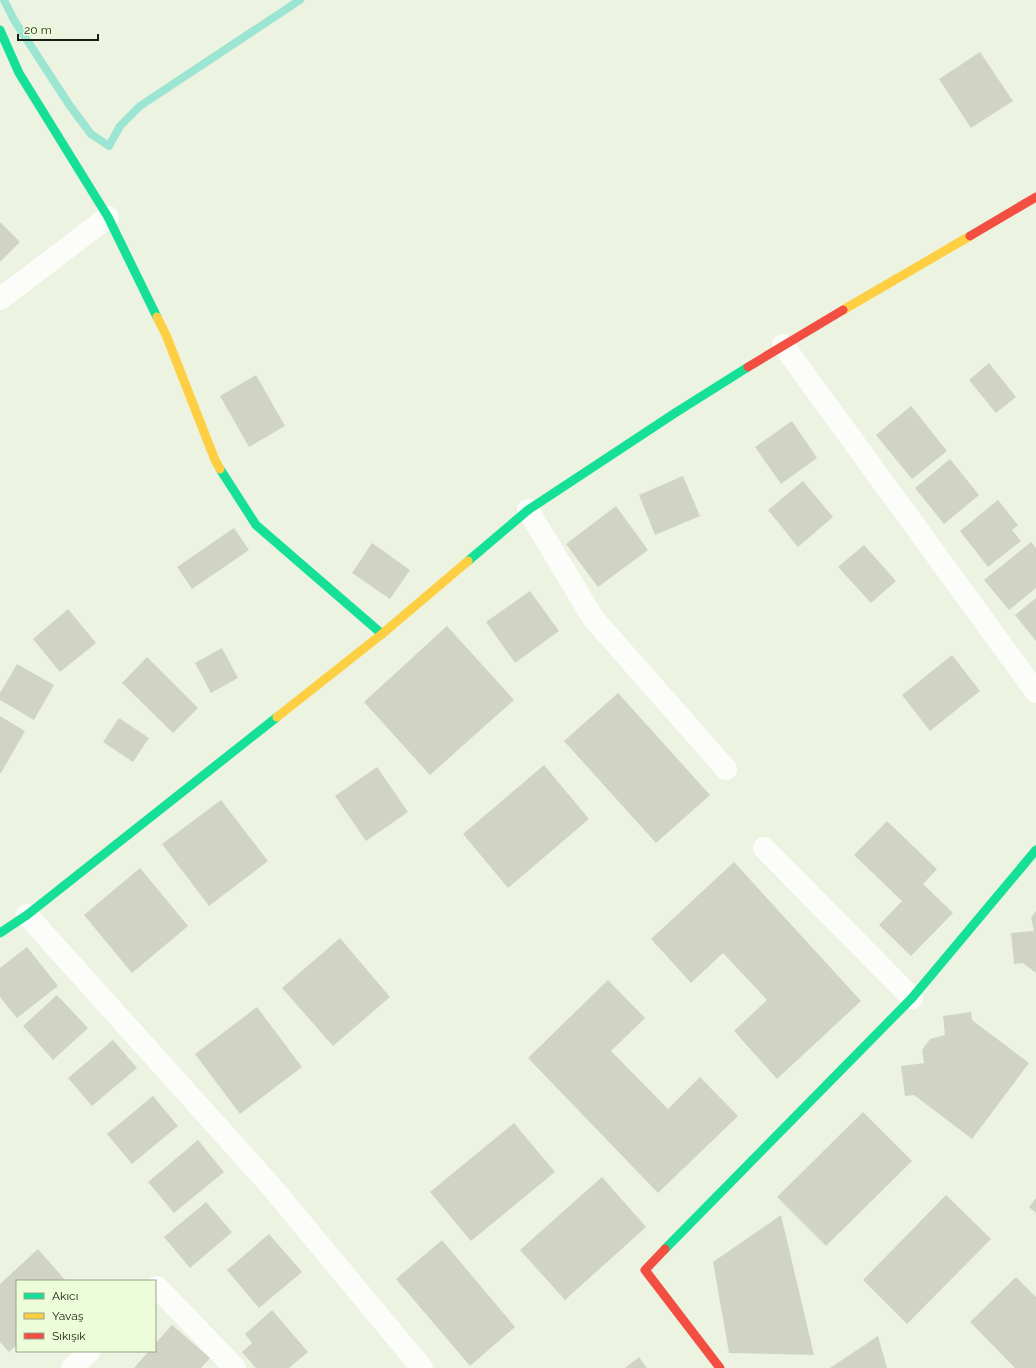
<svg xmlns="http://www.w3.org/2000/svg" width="1036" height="1368" viewBox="0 0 1036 1368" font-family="Raleway,sans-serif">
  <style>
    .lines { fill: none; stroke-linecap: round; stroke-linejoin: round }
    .stream { stroke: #9be5d2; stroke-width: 8 }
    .building { fill: #d1d4c4 }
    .street { stroke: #fcfdfa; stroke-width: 22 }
    .fast { stroke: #16e098; stroke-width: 9 }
    .slow { stroke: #ffcf43; stroke-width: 9 }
    .jam { stroke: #f24e42; stroke-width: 9 }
  </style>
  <rect width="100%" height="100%" fill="#ecf4e1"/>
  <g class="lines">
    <!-- stream -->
    <polyline class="stream" points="4,0 14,20 70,106 91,134 109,146 120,126 140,106 300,0"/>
  </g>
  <!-- building -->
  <g class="building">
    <polygon points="980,52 1013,101 971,128 939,79"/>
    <polygon points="0,222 20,242 0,262"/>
    <polygon points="989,363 1016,397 996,413 969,380"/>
    <polygon points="256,375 285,426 249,447 220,396"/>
    <polygon points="911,406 947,451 912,479 876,435"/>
    <polygon points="792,421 817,458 781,484 755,447"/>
    <polygon points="950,459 979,495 944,524 915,488"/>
    <polygon points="683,476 700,516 655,535 639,495"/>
    <polygon points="803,481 833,517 798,547 768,510"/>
    <polygon points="998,500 1018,525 1012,530 1021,541 988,567 960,531"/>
    <polygon points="616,506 648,550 598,587 566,544"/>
    <polygon points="234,528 249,550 192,589 177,567"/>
    <polygon points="1031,542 1036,548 1036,588 1009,610 984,580"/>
    <polygon points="372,543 410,570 390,599 352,573"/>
    <polygon points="864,545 896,581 871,603 838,567"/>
    <polygon points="530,591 559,631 515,663 486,622"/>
    <polygon points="1036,598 1036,641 1015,615"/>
    <polygon points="68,609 96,643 60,672 33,639"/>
    <polygon points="447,626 514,700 430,775 364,702"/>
    <polygon points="222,648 238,678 211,693 195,663"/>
    <polygon points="952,655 980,691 930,731 902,695"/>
    <polygon points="147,657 198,708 173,733 122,683"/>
    <polygon points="17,664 54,685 34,720 0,700 0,693"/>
    <polygon points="618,693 710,795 656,843 564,741"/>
    <polygon points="0,716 25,731 1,773 0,772"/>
    <polygon points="119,718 149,738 133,762 103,742"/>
    <polygon points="544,765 589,819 508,888 463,834"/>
    <polygon points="377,767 408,812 366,841 335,796"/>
    <polygon points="221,800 268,861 209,906 162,844"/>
    <polygon points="887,821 937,869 923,884 953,913 911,956 879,925 902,901 854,855"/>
    <polygon points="734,862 861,1001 777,1079 734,1031 767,1000 723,953 691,983 651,939"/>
    <polygon points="140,868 188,926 132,973 84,915"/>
    <polygon points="1036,911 1036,973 1023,963 1014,964 1011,933 1034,931 1031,918"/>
    <polygon points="340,938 390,997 333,1046 282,988"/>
    <polygon points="27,947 58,986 17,1018 0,997 0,968"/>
    <polygon points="608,980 645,1018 611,1051 668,1109 700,1077 738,1116 658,1193 528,1058"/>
    <polygon points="57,995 88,1028 53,1060 23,1026"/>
    <polygon points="257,1007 302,1067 240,1114 195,1054"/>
    <polygon points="971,1012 972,1020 1029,1063 972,1139 914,1095 905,1096 901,1066 924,1063 922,1050 930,1039 945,1035 943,1016"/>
    <polygon points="113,1040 137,1068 92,1106 68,1078"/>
    <polygon points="153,1096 178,1126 132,1164 107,1134"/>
    <polygon points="863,1112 912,1161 826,1246 777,1197"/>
    <polygon points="514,1123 555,1172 471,1241 430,1192"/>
    <polygon points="198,1140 224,1172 174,1213 148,1182"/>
    <polygon points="602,1177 646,1227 565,1300 520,1250"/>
    <polygon points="946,1195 991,1239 907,1324 863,1280"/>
    <polygon points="1036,1198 1036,1213 1029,1207"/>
    <polygon points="206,1202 232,1232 190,1268 164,1237"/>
    <polygon points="781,1215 814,1355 729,1353 713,1262"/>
    <polygon points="269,1234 302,1272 259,1308 227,1270"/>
    <polygon points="442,1240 515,1327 470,1366 396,1279"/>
    <polygon points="38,1249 66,1281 17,1281 17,1345 9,1352 0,1342 0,1284"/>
    <polygon points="1016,1277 1036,1297 1036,1368 1015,1368 970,1322"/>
    <polygon points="272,1310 308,1352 289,1368 256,1368 242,1352 252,1343 245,1334"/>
    <polygon points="172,1325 210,1358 201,1368 134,1368 149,1351 155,1351 155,1344"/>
    <polygon points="878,1336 887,1368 830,1368"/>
    <polygon points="639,1357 647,1368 625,1368"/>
  </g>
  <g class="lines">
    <!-- street -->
    <g class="street">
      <polyline points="0,299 108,217"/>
      <polyline points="783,345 1036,692"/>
      <polyline points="528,510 593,618 726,769"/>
      <polyline points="764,848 912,998"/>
      <polyline points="27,915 270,1185 422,1368"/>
      <polyline points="155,1289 157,1287 235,1368"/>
      <polyline points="72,1368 90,1351"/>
    </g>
    <!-- fast -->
    <g class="fast">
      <polyline points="0,30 19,73 108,217 157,317"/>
      <polyline points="220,469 256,525 382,634"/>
      <polyline points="468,561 528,510 675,413 748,367"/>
      <polyline points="0,933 27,915 277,717"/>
      <polyline points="665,1249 912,998 1036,850"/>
    </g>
    <!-- slow -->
    <g class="slow">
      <polyline points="843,310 970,236"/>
      <polyline points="157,317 166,335 215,460 220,469"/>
      <polyline points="277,717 382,634 468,561"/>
    </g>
    <!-- jam -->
    <g class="jam">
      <polyline points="970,236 1036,197"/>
      <polyline points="748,367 843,310"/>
      <polyline points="665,1249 645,1270 720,1368"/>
    </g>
  </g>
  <!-- legend -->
  <rect x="16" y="1280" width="140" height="72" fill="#edfcd9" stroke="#98a389"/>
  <rect x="24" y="1293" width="20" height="6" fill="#16e098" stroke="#98a389"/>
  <text x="52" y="1300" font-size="12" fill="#191e11">Akıcı</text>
  <rect x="24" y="1313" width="20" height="6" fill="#ffcf43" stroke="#98a389"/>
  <text x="52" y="1320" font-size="12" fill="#191e11">Yavaş</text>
  <rect x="24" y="1333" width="20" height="6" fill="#f24e42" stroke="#98a389"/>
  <text x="52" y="1340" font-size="12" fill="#191e11">Sıkışık</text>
  <!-- scale -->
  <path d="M18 34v6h80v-6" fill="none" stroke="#191e11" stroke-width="2"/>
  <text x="24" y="34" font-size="12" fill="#191e11" stroke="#edfcd9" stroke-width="3" paint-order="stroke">20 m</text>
</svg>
